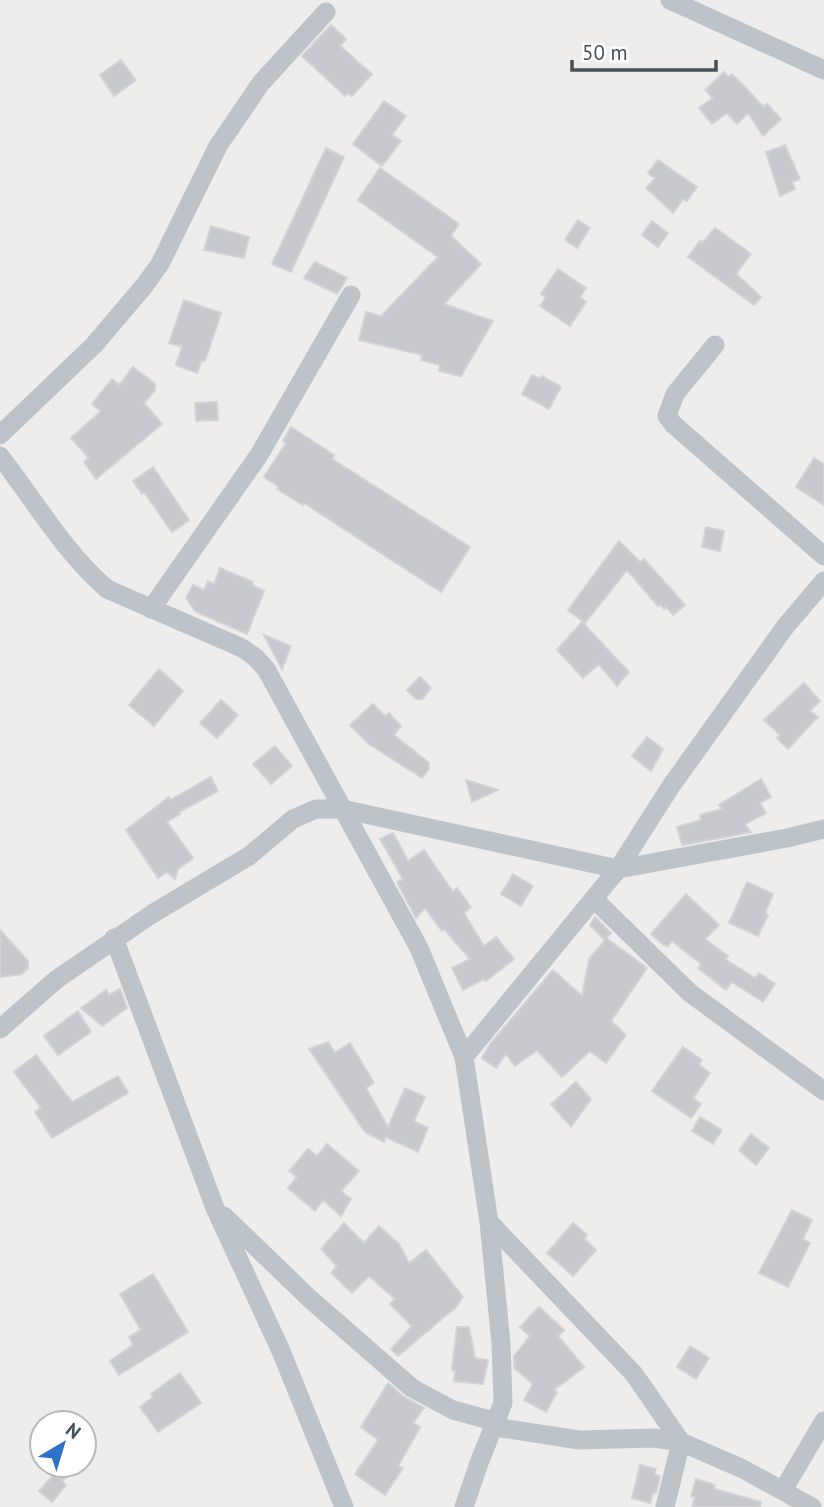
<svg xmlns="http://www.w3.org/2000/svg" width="824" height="1507" viewBox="0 0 824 1507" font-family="'PT Sans',sans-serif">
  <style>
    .building { fill: #c7c9cf; stroke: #d1d3d7; stroke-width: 2 }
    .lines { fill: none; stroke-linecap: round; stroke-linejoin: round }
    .minor { stroke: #bcc4ca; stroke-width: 19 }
  </style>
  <rect width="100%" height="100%" fill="#efecec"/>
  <!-- building -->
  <g class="building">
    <polygon points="331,25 346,39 340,46 372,74 352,96 348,93 345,96 302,56"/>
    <polygon points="121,60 136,80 114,96 100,75"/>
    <polygon points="724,72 728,77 732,74 764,107 767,104 781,119 763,136 748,113 737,124 727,113 712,124 699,108 713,98 705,90"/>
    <polygon points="384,101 406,116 392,135 401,141 382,166 353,144"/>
    <polygon points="785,145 800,179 792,182 795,189 780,196 766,152"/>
    <polygon points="326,148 344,157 291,272 272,264"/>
    <polygon points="658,160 697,187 687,201 683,199 673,213 646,188 655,178 648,173"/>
    <polygon points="380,168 459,224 451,236 481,264 444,304 493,321 461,376 439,371 440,365 421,360 422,355 359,340 366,312 381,316 438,257 358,200"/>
    <polygon points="578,220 590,228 577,248 565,240"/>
    <polygon points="652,221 668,233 658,247 642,235"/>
    <polygon points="211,226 249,237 244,258 204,250"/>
    <polygon points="715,228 751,254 736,274 761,297 754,305 688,257 700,241 702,243"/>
    <polygon points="315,262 347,278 337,294 304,278"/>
    <polygon points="558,269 586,288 580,297 586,302 570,326 540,306 546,297 541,294"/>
    <polygon points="184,300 221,313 205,361 202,360 197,373 176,365 182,347 169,343"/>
    <polygon points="133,367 155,384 155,390 144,403 162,424 96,479 84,462 89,458 71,438 101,411 92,404 112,379 119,385"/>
    <polygon points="532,375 540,379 542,376 561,387 549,409 522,394"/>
    <polygon points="217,402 218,420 196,421 195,403"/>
    <polygon points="291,427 334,455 332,459 470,547 441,592 304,503 303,505 277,489 279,487 264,477 286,443 283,441"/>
    <polygon points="814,458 824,464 824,505 796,487"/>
    <polygon points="153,467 189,520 172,532 144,492 142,494 133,481"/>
    <polygon points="706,527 724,531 720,551 702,547"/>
    <polygon points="619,541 640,562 644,559 685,605 673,615 666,607 664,609 660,604 658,606 627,570 585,623 568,610"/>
    <polygon points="220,568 253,582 252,585 264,591 247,634 196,612 186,598 193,585 204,590 208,581 214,584"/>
    <polygon points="582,622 629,672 617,686 599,664 583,678 557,650"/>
    <polygon points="264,635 291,646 282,669"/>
    <polygon points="159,669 183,691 154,726 129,705"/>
    <polygon points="420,677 431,688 422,699 416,699 407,690"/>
    <polygon points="804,683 820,701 810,711 818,717 788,749 777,738 780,735 764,720"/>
    <polygon points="221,700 238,715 217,738 200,723"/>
    <polygon points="373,704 385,716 389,713 401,726 394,735 429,763 429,769 422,778 369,744 350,725"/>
    <polygon points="647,737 663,749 651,771 632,756"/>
    <polygon points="275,746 292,766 271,784 253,764"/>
    <polygon points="211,777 218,791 179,812 180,814 167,822 193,858 178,869 175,879 167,872 158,878 126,830 169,797 170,800"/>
    <polygon points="761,779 771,797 760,803 766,813 745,824 751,832 682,845 677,827 701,820 700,815 722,809 719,805"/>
    <polygon points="466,780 498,790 472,802"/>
    <polygon points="393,833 408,861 424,850 453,892 457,888 471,907 464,913 484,946 496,937 514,959 486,981 484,979 463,990 452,968 470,959 444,929 442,931 425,908 416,918 397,882 403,879 380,839"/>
    <polygon points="513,874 533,886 521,906 501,894"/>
    <polygon points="747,882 773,894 765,913 768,915 758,936 729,923"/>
    <polygon points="686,894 719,925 705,939 728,956 725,959 755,978 759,973 775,984 763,1002 732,982 726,990 698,968 701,964 672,941 668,946 664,945 651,934"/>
    <polygon points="595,917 611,933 606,938 647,968 611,1021 626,1035 606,1063 590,1051 562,1077 537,1050 515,1066 506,1054 496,1068 482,1058 491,1043 553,970 582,996 589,959 605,940 590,925"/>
    <polygon points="0,930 28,961 28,968 22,974 0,977"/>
    <polygon points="120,989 127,1008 102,1026 81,1008 106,990 109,995"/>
    <polygon points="78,1011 91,1032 58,1055 44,1036"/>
    <polygon points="328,1042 335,1053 350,1043 374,1083 366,1088 388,1127 405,1088 425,1097 414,1121 428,1128 418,1152 386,1137 384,1142 365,1132 309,1049"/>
    <polygon points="683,1047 702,1060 699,1065 710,1073 693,1098 701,1104 691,1118 652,1091"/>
    <polygon points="36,1055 72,1102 118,1076 128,1093 52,1138 35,1112 41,1108 14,1072"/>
    <polygon points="576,1082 591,1099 571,1127 551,1104"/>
    <polygon points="700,1117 722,1130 713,1144 692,1131"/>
    <polygon points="751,1134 769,1148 756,1165 739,1150"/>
    <polygon points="327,1144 359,1171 341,1191 351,1199 341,1216 323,1200 315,1211 288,1188 297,1177 289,1171 308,1149 317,1156"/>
    <polygon points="792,1210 812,1220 803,1239 810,1243 788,1287 759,1273"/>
    <polygon points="344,1223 364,1243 379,1226 399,1244 409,1263 426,1250 463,1297 456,1307 398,1356 391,1349 412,1326 390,1304 395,1299 369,1276 352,1293 331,1273 337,1266 321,1249"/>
    <polygon points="573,1223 587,1235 584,1239 596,1250 573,1276 547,1253"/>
    <polygon points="153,1274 188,1332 119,1375 110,1361 133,1345 129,1337 141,1330 120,1294"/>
    <polygon points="539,1307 564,1330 558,1336 584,1367 554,1390 557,1392 546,1412 524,1400 533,1384 514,1368 514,1356 530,1336 520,1327"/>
    <polygon points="457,1327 469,1327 475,1358 488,1360 483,1384 454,1381 455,1371 452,1370"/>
    <polygon points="690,1346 709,1358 696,1379 677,1367"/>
    <polygon points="180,1373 201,1403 158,1432 140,1407 153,1397 151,1394"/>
    <polygon points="388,1383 404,1397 424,1408 413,1423 420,1427 398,1466 403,1468 385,1495 355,1474 378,1440 361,1427"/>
    <polygon points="42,1465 79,1465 62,1481 66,1485 52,1502 39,1491 53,1476"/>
    <polygon points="640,1465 656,1469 654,1474 660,1476 656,1493 653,1492 650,1503 632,1498"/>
    <polygon points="696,1479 715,1485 714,1489 761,1502 760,1507 692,1507 695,1497 691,1496"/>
  </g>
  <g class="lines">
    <!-- minor -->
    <g class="minor">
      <polyline points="670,0 824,70"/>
      <polyline points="715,345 675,394 667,416 673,424 824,556"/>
      <polyline points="0,435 94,345 144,286 160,264 218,146 261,83 326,12"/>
      <path d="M0 456C34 500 65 553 107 589L242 648 255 657 266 669 419 948 464 1057 489 1222 501 1343 503 1403 479 1463 464 1507"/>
      <polyline points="151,609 259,455 351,295"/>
      <polyline points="614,874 618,869 787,838 824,829"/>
      <polyline points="594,899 690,993 824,1091"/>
      <polyline points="114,938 215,1208 281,1351 344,1507"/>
      <polyline points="0,1029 57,979 152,914 249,856 293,819 316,809 342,809 618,869"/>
      <polyline points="464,1057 618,869 671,786 785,627 824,581"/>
      <polyline points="224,1216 309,1298 412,1388 453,1410 497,1422"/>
      <polyline points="489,1222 634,1374 681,1442 743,1469 812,1507"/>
      <polyline points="495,1427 579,1440 654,1438 681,1442 665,1507"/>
      <polyline points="783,1490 824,1421"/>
    </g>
  </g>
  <!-- north arrow -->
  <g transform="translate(63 1444) rotate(38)"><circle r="33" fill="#ffffff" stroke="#b5b9bc" stroke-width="2"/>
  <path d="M0-5L12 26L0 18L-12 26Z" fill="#2e72c7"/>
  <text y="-10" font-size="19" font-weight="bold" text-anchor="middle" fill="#475057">N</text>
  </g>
  <!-- scale -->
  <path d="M572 60v10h144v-10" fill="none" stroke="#475057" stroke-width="3.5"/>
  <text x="582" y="60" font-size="21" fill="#475057" stroke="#ffffff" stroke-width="5" paint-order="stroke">50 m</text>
</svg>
